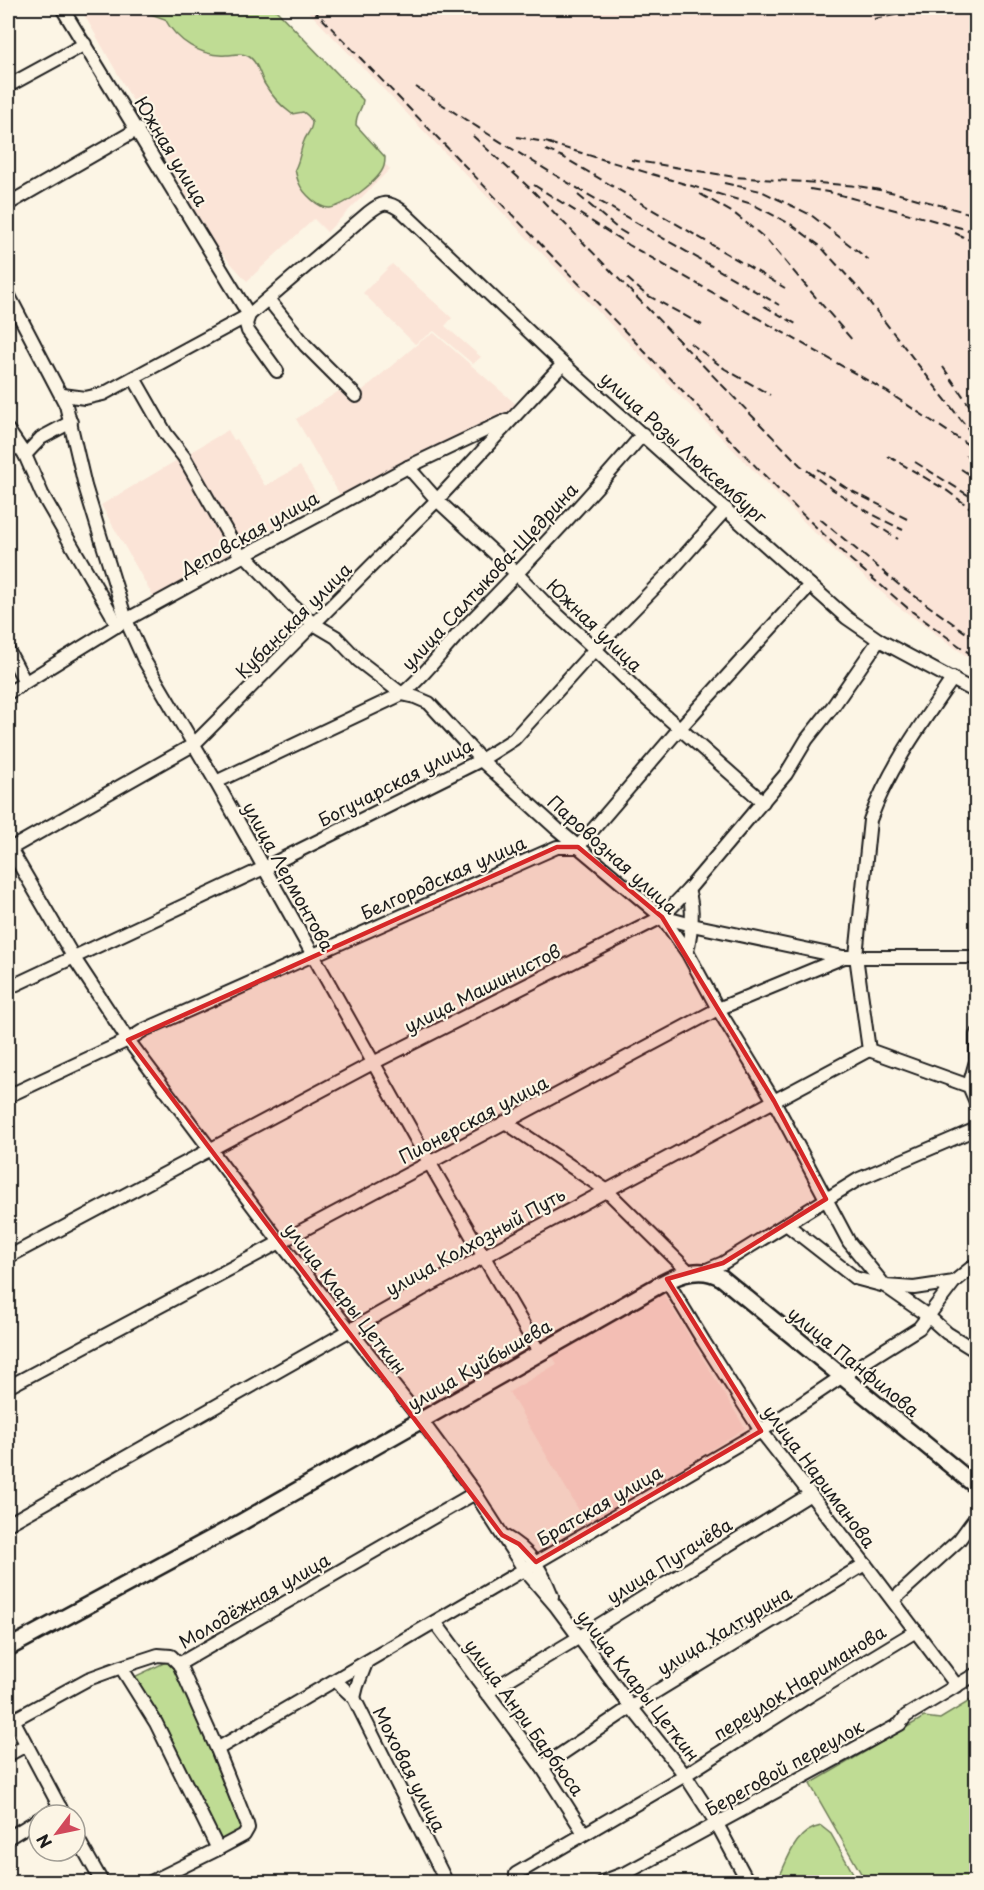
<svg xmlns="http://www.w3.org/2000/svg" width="984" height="1890" viewBox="0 0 984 1890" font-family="'Playpen Sans',sans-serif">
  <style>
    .built { fill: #fbe4d7 }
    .green { fill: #bfdc94; stroke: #6e7c58; stroke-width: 1.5 }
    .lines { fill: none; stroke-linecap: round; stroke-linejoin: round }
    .minor-casing { stroke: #1c1c1c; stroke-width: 16 }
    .major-casing { stroke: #1c1c1c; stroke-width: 20 }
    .minor { stroke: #fcf5e5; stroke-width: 12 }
    .major { stroke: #fcf5e5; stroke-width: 15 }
    .rail { stroke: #1c1c1c; stroke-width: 2; stroke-dasharray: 9 4.5; stroke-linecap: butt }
    .marked { fill: #d62828; fill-opacity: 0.2; stroke: #d62828; stroke-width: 4.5; stroke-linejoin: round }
    .labels { text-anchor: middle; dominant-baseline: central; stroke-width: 4.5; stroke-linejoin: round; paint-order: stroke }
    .street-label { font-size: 18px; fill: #1c1c1c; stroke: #fcf5e5 }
  </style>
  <rect width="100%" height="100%" fill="#fcf5e5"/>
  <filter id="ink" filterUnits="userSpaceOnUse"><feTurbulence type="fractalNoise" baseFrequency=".0167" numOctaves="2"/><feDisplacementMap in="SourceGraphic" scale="12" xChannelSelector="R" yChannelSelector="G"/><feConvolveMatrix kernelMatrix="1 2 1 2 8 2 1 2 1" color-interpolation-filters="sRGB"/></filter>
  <g filter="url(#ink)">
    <!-- built -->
    <g class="built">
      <polygon points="83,8 224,8 268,44 390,169 327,232 314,219 247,281 215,246 81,9"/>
      <polygon points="305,8 976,8 976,663 896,605 814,532 647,362"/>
      <polygon points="392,264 452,318 445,326 481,357 473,364 434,331 415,344 363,293"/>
      <polygon points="434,333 517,405 514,410 340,495 296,419 342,389 351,400 421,341"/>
      <polygon points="228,430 234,440 237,439 265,486 300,466 321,501 154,598 101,505"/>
      <polygon points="663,1293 745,1428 589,1527 509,1392 557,1364 552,1355"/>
    </g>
    <!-- green -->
    <g class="green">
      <path d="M134 8H274L363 100C362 112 356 111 356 125L385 157C385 160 385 163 384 166 380 180 345 206 330 208 319 209 303 193 299 183 297 179 296 174 295 169 300 160 300 151 304 141 306 135 312 130 312 123 311 117 307 115 303 112L292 114C281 106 271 95 264 83 260 74 257 61 248 56 240 52 234 55 226 55 201 57 176 40 165 19Z"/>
      <polygon points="168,1661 171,1663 185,1682 244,1829 221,1842 134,1677"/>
      <polygon points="976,1697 976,1873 960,1882 866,1882 810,1784 924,1717 940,1719"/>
      <path d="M821 1826 831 1834 858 1882H777C788 1860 794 1831 821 1826Z"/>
    </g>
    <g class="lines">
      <defs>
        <g id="minor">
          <polyline points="62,8 249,315 246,324 248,331 277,371"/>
          <polyline points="8,86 85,44"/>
          <polyline points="8,204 138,129"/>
          <polyline points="8,294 66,405 85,486 126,620 144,660 216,782 429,1162 539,1352"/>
          <polyline points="268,299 305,345 356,396"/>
          <polyline points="134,378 166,434 184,457 241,557"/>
          <path d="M63 395 85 398 103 394 249 315 368 213C382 202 387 200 402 211L563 364 847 618 879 640 976 692"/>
          <polyline points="8,430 25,455 41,438 71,422"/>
          <polyline points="8,452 18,446"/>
          <polyline points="25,455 42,494 111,613 117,626"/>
          <polyline points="408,467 437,500 516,573 549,607 595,649 642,695 763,802"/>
          <polyline points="245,555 292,605 314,624 336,637 359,661 402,694 415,697 429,703 481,760 557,829 662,917 687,952 718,1009 774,1101 849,1242 885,1286 928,1316 947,1333 976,1351"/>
          <polyline points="8,650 25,682"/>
          <path d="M953 678C922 723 889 768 870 820L856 956 869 1050 969 1086 976 1102"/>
          <polyline points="8,693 126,620 241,557 408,467 507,420"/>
          <path d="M216 782 402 694C426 675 443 649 465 627 526 565 586 501 643 434"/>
          <polyline points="8,845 74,958 128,1040 280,1242 421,1420 475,1493 524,1569 555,1605 631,1707 685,1775 717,1824 748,1882"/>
          <polyline points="8,850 193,745 437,500 563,364"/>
          <polyline points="662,917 692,925 843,957"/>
          <path d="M687 952C691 931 695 911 688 890"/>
          <polyline points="8,988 264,868 481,760 514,739 595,649 669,573 726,509"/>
          <polyline points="969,1086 976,1061 976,1035"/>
          <polyline points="8,1096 128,1040 144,1030 557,847 578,847 680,728 810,585"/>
          <polyline points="505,1122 606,1190 689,1272"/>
          <polyline points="786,1224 855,1278 885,1286 914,1288 954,1282"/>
          <polyline points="8,1257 373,1063 662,917 688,890 786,774 807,739 834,705 879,640"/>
          <polyline points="704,1271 723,1263 859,1179 976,1129"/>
          <polyline points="667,1281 704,1342 761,1431 865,1564 957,1686"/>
          <polyline points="8,1387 718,1009 844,957 976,957"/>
          <polyline points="8,1524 421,1290 869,1050"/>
          <path d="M504 1536C529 1549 542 1570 552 1596"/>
          <polyline points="893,1600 959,1540 976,1517"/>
          <polyline points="435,1622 542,1767 584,1833"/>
          <polyline points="179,1664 475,1493"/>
          <polyline points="336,1681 354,1698 445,1879"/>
          <polyline points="486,1693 578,1638 809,1495"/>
          <polyline points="354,1698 357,1686 366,1663"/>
          <polyline points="8,1710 64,1815"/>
          <polyline points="13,1720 88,1679 121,1667 158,1655 171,1656 179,1664 217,1749 247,1824 248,1828 244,1835 218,1849 156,1723 121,1667"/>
          <polyline points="217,1749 761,1431 841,1377 919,1328 954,1282 976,1264"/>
          <polyline points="8,1755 26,1745"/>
          <polyline points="542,1767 631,1707 865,1564"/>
          <polyline points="47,1815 60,1807"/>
          <polyline points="75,1834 102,1882"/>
          <polyline points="8,1838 39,1819"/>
          <polyline points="516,1874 685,1775 812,1694 916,1631"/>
          <polyline points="151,1882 218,1849"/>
          <polyline points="602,1882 628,1872 900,1724 906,1716 976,1674"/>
        </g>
        <path id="major" d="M8 1648 233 1527 661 1284C681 1273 702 1266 722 1278L976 1486"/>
      </defs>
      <!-- minor casing -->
      <use href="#minor" class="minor-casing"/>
      <!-- major casing -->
      <use href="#major" class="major-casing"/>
      <!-- minor -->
      <use href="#minor" class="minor"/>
      <!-- major -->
      <use href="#major" class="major"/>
      <!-- rail -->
      <g class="rail">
        <polyline points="312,8 798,510 851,560 910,610 976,658"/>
        <polyline points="874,19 932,8"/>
        <path d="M416 87C533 166 657 234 779 305"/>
        <path d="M473 136 534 192 800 465C834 492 864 511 903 530"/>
        <polyline points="517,137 555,144"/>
        <polyline points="548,143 752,204 792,225 820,246 860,290 976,439"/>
        <polyline points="546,150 563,157 785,288"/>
        <polyline points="631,160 735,177 858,186 896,193 976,215"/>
        <polyline points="724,183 761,191 811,215 869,260"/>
        <polyline points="534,185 629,245 886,391 976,450"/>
        <polyline points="810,189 833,193 976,232"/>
        <polyline points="700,194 735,214 766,239 853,341"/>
        <polyline points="578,195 618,229 630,236"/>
        <polyline points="955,233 976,243"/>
        <polyline points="627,278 645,294 702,325"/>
        <polyline points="764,306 796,324"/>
        <polyline points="690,343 725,369 770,395"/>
        <polyline points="943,367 976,415"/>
        <polyline points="966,455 976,462"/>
        <polyline points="888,456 946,490 976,512"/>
        <polyline points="915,462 976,500"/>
        <polyline points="817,469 848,489 907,519"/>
        <polyline points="961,469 976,479"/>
        <polyline points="820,519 898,584 976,640"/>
        <polyline points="873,523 898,539"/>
      </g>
    </g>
  </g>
  <!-- marked area -->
  <path class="marked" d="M557 847H578L662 917 774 1101 826 1199 723 1263 667 1279 761 1431 536 1562 519 1544 502 1535 128 1040Z"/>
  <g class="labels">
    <!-- street labels -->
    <g class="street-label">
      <text transform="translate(172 151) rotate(59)">Южная улица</text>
      <text transform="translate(684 447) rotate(42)">улица Розы Люксембург</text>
      <text transform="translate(249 533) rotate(-29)">Деповская улица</text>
      <text transform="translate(489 576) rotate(-47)">улица Салтыкова-Щедрина</text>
      <text transform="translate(293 620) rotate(-45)">Кубанская улица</text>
      <text transform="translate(595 625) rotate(44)">Южная улица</text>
      <text transform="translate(395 782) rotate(-27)">Богучарская улица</text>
      <text transform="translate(613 854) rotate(42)">Паровозная улица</text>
      <text transform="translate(289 876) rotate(61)">улица Лермонтова</text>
      <text transform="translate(443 877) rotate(-24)">Белгородская улица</text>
      <text transform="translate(482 988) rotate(-27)">улица Машинистов</text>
      <text transform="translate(473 1119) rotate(-28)">Пионерская улица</text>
      <text transform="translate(475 1241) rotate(-29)">улица Колхозный Путь</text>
      <text transform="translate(346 1298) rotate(52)">улица Клары Цеткин</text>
      <text transform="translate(854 1361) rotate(39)">улица Панфилова</text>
      <text transform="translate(479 1364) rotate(-30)">улица Куйбышева</text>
      <text transform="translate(820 1476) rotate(53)">улица Нариманова</text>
      <text transform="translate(599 1505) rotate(-30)">Братская улица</text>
      <text transform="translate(669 1560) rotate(-32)">улица Пугачёва</text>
      <text transform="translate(254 1600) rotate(-30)">Молодёжная улица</text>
      <text transform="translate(724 1630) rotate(-31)">улица Халтурина</text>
      <text transform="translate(799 1682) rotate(-32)">переулок Нариманова</text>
      <text transform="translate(639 1685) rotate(52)">улица Клары Цеткин</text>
      <text transform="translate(525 1717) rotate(54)">улица Анри Барбюса</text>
      <text transform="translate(784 1767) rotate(-29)">Береговой переулок</text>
      <text transform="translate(410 1769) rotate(63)">Моховая улица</text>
    </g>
  </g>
  <!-- margin -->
  <rect width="984" height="1890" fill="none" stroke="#fcf5e5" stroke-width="30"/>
  <rect x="15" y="15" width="954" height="1860" fill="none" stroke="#1c1c1c" stroke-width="2" filter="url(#ink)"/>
  <!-- north arrow -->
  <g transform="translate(57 1833) rotate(238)"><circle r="28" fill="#fcf5e5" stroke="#a29e95" stroke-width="1.5"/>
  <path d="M0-4.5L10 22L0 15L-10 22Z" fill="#d1495b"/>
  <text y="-9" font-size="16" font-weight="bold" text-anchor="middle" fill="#1c1c1c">N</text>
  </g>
</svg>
